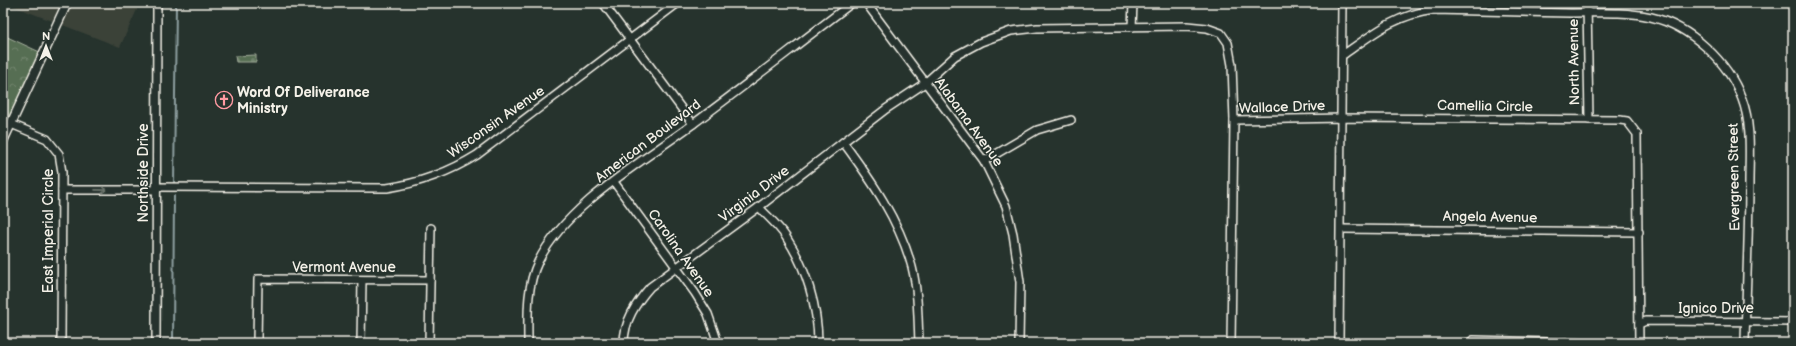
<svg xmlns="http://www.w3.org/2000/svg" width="1796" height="346" viewBox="0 0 1796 346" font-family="'Balsamiq Sans',sans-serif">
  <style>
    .built { fill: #3b4239 }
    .cemetery { fill: url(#cemetery-stones); stroke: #a6b09e }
    .park { fill: url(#park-crowns); stroke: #a6b09e }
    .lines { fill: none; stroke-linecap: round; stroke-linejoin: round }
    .stream { stroke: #8e9fa0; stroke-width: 2 }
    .minor-casing { stroke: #f4f1e8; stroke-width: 10 }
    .tertiary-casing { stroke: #f4f1e8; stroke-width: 11 }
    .minor { stroke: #26332d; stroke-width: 7 }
    .tertiary { stroke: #26332d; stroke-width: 8 }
    .oneway { stroke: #6e766e }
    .labels { text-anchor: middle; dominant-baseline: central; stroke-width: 3; stroke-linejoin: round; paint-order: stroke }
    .street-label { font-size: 14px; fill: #f4f1e8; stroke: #26332d }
    .poi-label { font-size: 14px; font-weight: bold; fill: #f4f1e8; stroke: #26332d; text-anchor: start }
  </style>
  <defs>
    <pattern id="cemetery-stones" width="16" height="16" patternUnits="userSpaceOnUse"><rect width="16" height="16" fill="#576e53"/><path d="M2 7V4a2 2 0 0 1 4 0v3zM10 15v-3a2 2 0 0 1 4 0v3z" fill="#70836c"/></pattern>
    <pattern id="park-crowns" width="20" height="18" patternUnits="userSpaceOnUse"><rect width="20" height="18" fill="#576e53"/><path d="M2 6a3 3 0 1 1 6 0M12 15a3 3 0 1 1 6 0" fill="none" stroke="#70836c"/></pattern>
  </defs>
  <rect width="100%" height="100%" fill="#26332d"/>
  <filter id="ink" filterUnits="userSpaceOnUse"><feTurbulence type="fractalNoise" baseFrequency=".025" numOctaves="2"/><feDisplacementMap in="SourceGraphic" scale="8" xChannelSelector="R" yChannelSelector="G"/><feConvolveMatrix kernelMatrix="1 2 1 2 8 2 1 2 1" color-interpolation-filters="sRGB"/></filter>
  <g filter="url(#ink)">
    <!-- built -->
    <polygon class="built" points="5,3 140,3 120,47"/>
    <!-- cemetery -->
    <polygon class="cemetery" points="256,55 256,62 236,62 235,56"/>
    <!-- park -->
    <polygon class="park" points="3,35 44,54 11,124 3,120"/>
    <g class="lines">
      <!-- stream -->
      <g class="stream">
        <polyline points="174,185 176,3"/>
        <polyline points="173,343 174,196"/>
      </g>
      <defs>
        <g id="minor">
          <polyline points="603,3 693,124"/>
          <polyline points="866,3 984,161 1006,206 1013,234 1020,282 1019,343"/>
          <polyline points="1587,3 1589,120"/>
          <polyline points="1132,27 1133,3"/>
          <path d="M1343 55C1374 33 1395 15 1434 10 1479 11 1525 12 1570 13 1597 13 1624 11 1651 17 1690 26 1728 61 1742 99 1752 125 1749 155 1749 183 1749 236 1746 290 1745 343"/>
          <polyline points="1234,120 1342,118 1620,120 1627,121 1637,134 1639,343"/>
          <polyline points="11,124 47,139 59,154 62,172 61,343"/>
          <path d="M843 142C872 181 899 220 912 267 918 291 918 318 919 343"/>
          <polyline points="984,161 1037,130 1071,120"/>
          <polyline points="614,182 695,293 708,314 718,343"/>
          <path d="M156 187 387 188C420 183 448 173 477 155L678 3"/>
          <polyline points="62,190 156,190"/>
          <path d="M759 207C768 217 779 226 786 237 806 267 818 307 818 343"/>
          <polyline points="1341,229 1639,232"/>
          <polyline points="1639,324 1646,321 1793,322"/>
          <polyline points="156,343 157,3"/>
          <polyline points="257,343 258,279 430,280"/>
          <polyline points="361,343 362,280"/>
          <polyline points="429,343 431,228"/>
          <path d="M528 343C528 317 526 287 538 262 566 205 642 162 693 124 746 85 799 43 852 3"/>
          <path d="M624 343C624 321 636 303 650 287L759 207 886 109 925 83 955 56 981 42 1011 31 1037 28 1187 26 1207 28 1221 33 1228 43 1232 65 1234 120 1231 343"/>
          <polyline points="1339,343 1342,3"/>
          <polyline points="1469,343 1473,340 1584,343"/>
        </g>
        <polyline id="tertiary" points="3,141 67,3"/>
      </defs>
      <!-- minor casing -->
      <use href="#minor" class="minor-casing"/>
      <!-- tertiary casing -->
      <use href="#tertiary" class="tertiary-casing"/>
      <!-- minor -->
      <use href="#minor" class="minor"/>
      <!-- tertiary -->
      <use href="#tertiary" class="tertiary"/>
    </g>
    <!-- one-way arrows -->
    <defs><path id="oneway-shaft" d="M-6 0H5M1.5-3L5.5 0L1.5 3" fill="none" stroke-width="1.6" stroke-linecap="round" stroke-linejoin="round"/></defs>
    <use class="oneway" href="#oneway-shaft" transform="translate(101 190) rotate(1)"/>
  </g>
  <!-- icons -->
  <defs>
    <symbol id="church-ring" viewBox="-11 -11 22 22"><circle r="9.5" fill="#26332d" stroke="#ff9aa2" stroke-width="1.5"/><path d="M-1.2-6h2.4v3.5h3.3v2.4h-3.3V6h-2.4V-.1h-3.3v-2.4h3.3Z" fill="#ff9aa2"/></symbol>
  </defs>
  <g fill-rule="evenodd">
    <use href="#church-ring" x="214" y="90" width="20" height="20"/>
  </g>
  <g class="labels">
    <!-- street labels -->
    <g class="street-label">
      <text transform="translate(1574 62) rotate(-91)">North Avenue</text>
      <text transform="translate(1485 106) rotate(1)">Camellia Circle</text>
      <text transform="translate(1282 107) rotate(-2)">Wallace Drive</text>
      <text transform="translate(496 122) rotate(-35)">Wisconsin Avenue</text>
      <text transform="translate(969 122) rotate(54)">Alabama Avenue</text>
      <text transform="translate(648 141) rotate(-37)">American Boulevard</text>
      <text transform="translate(143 173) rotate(-90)">Northside Drive</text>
      <text transform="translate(1734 177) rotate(-91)">Evergreen Street</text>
      <text transform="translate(754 194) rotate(-37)">Virginia Drive</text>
      <text transform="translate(1490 217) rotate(1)">Angela Avenue</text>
      <text transform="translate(48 231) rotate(-90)">East Imperial Circle</text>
      <text transform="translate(681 253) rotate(55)">Carolina Avenue</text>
      <text x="344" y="267">Vermont Avenue</text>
      <text x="1716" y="308">Ignico Drive</text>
    </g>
    <!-- poi labels -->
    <g class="poi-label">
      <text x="237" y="92">Word Of Deliverance<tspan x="237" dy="16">Ministry</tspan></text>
    </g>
  </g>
  <!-- margin -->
  <rect width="1796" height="346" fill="none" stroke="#26332d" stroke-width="16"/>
  <rect x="8" y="8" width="1780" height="330" fill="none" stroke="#f4f1e8" stroke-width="1.5" filter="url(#ink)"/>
  <!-- north arrow -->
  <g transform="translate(46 46)" stroke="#26332d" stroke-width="3" paint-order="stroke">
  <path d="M0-3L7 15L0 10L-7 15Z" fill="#f4f1e8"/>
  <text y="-6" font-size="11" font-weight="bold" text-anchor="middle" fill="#f4f1e8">N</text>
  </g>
</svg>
